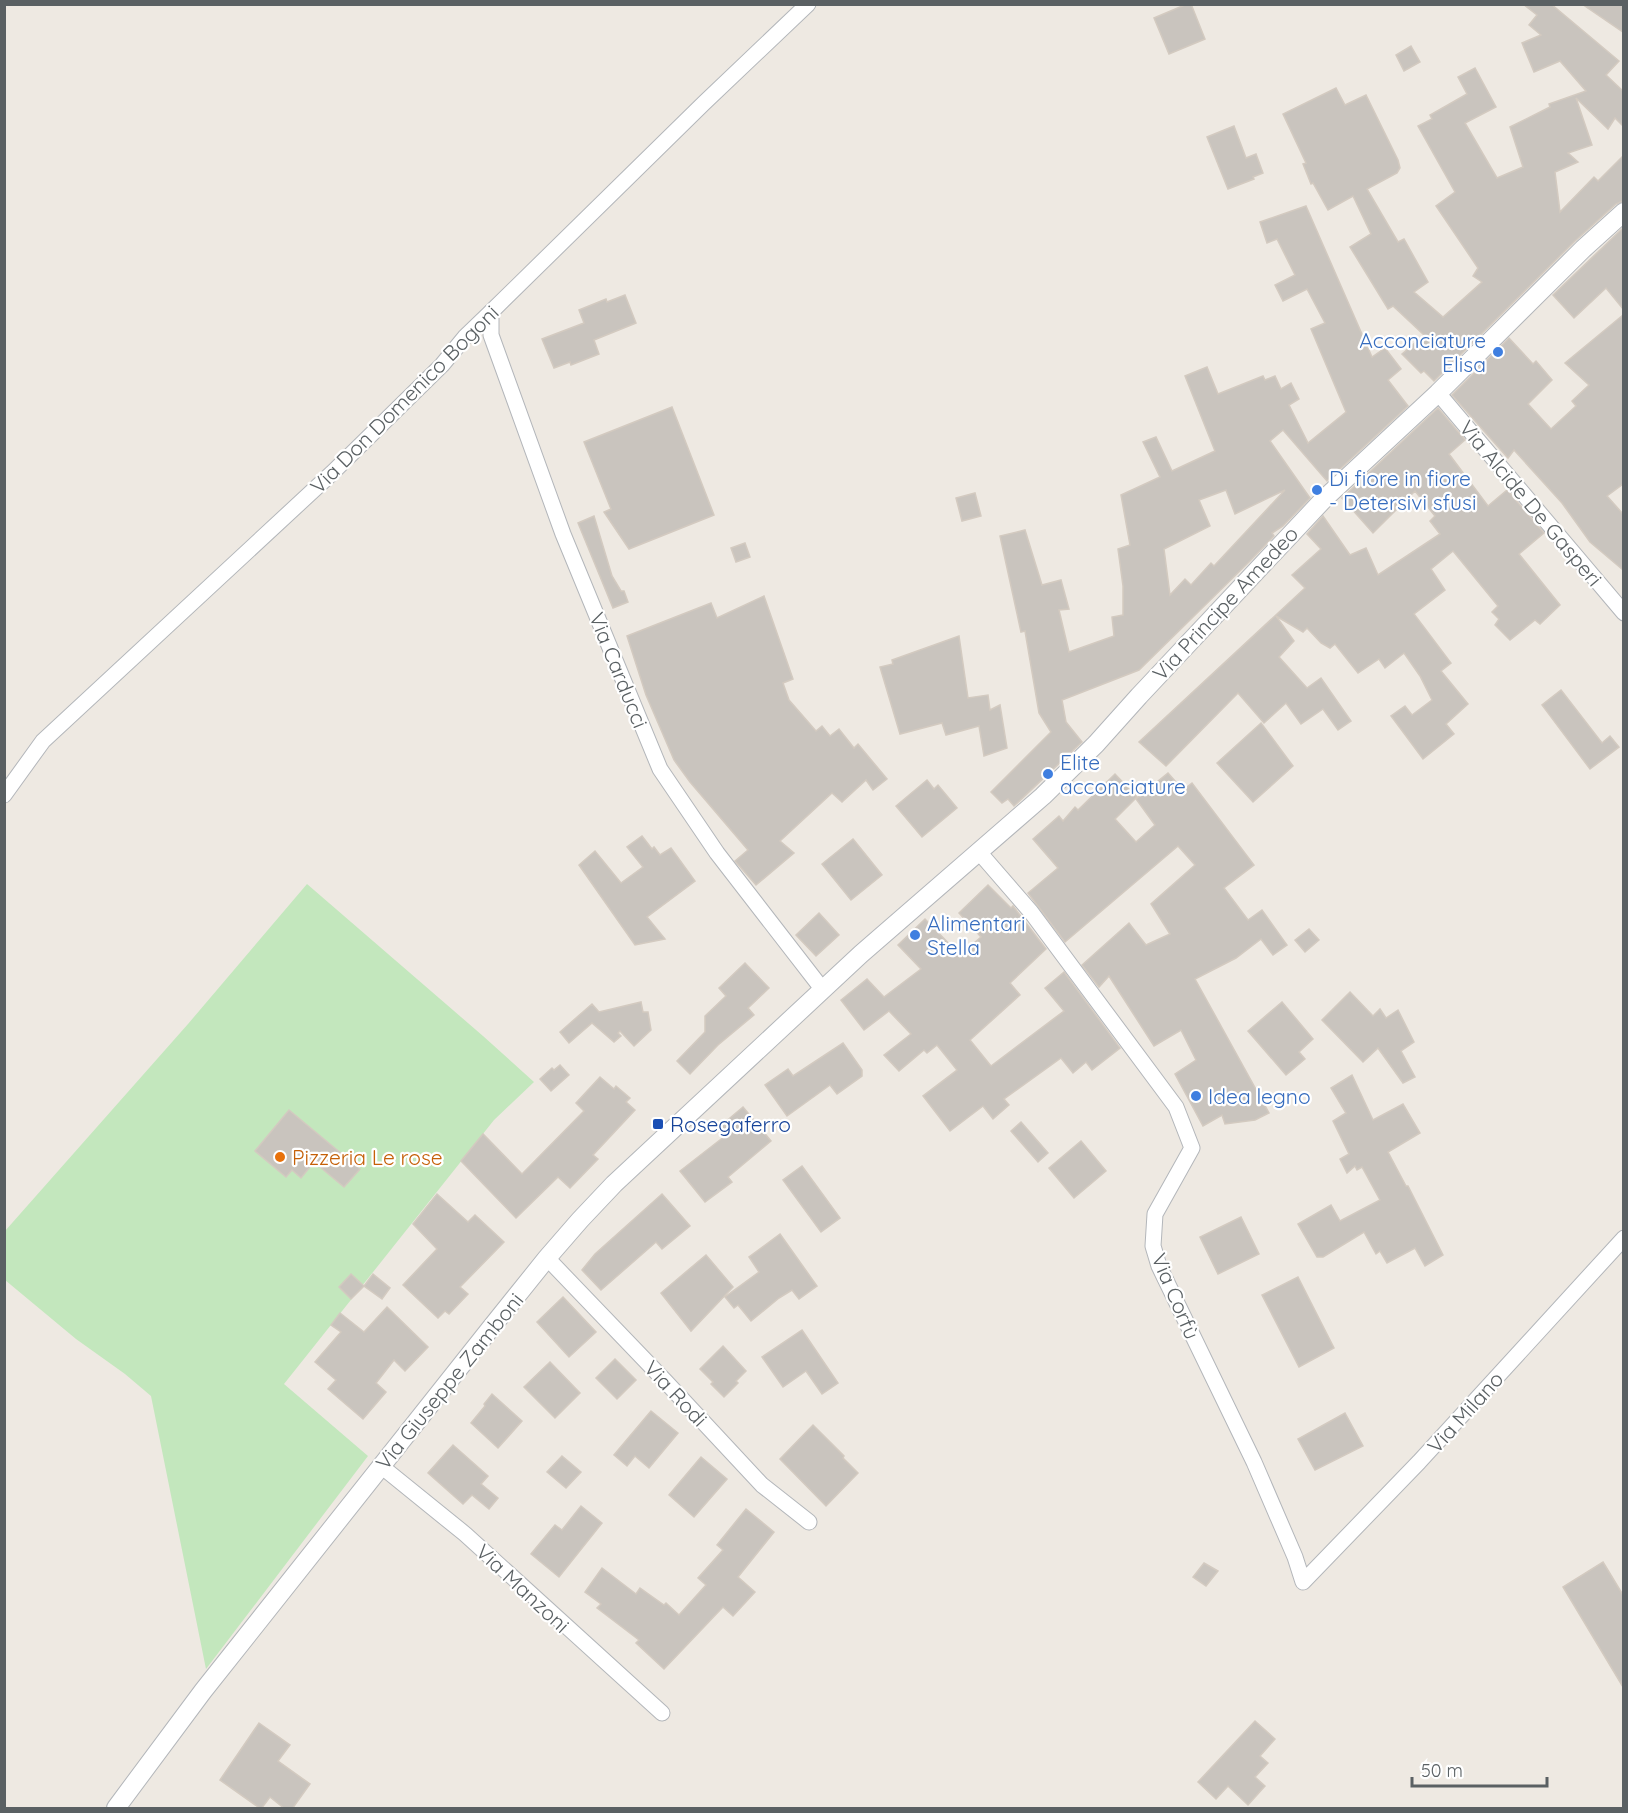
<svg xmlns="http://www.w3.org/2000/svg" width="1628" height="1813" viewBox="0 0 1628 1813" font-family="Quicksand,sans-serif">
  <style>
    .green { fill: #c3e7bd }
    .building { fill: #c9c4be; stroke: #d3cac0; stroke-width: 1.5; fill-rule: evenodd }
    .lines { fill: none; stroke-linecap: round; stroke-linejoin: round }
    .minor-casing { stroke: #b3b6ba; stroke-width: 17 }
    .tertiary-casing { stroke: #b3b6ba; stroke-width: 20 }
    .minor { stroke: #fff; stroke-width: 15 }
    .tertiary { stroke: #fff; stroke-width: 18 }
    .shop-dot { fill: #3f7fe0; stroke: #fff; stroke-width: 2 }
    .transit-dot { fill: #1a4fb4; stroke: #fff; stroke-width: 2 }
    .food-dot { fill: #e8710a; stroke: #fff; stroke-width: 2 }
    .labels { text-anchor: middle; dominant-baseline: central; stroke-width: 4.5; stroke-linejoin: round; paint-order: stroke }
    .shop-label { font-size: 21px; fill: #366cbe; stroke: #fff; text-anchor: start }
    .street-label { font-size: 21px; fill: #5a6063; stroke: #fff }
    .transit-label { font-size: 21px; fill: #164399; stroke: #fff; text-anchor: start }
    .food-label { font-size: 21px; fill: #c56008; stroke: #fff; text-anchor: start }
  </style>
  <rect width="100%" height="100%" fill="#eee9e2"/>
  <!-- green -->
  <polygon class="green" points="307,884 483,1036 534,1082 494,1120 284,1384 368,1456 206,1669 151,1396 125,1374 76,1339 5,1280 5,1231 188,1024"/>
  <!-- building -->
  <g class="building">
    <polygon points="1187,4 1191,4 1205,39 1169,54 1154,18"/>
    <polygon points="1523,4 1551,4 1619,61 1606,75 1623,91 1623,126 1615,118 1608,129 1576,98 1592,145 1568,153 1578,162 1555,172 1560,212 1594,177 1598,181 1623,156 1623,201 1616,204 1575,241 1434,381 1424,371 1421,373 1402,354 1424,335 1393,306 1388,309 1350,247 1371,234 1353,196 1328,210 1313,183 1311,184 1303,164 1306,163 1283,114 1336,88 1345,105 1366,95 1398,160 1400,168 1397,173 1367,189 1398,242 1404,239 1428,282 1414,292 1443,317 1482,282 1473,276 1478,268 1436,206 1455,192 1418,126 1432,119 1430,115 1467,94 1458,77 1475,68 1496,107 1465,123 1497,178 1523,167 1510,127 1550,107 1549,104 1586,91 1560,61 1534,72 1522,43 1541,35 1529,25 1537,15"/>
    <polygon points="1582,4 1623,4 1623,32"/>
    <polygon points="1411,46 1420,62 1404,71 1396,55"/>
    <polygon points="1234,126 1246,158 1256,154 1263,173 1253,177 1254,179 1228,189 1207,137"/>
    <path d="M1306 206 1372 357 1385 348 1401 369 1388 380 1408 406 1327 481 1283 430 1270 441 1310 498 1283 526 1272 533 1274 536 1250 561 1139 670 1062 700 1066 722 1082 742 1014 806 1008 799 1002 803 991 792 1051 732 1039 713 1025 631 1021 632 1000 536 1025 530 1042 585 1061 580 1069 609 1059 610 1069 652 1114 636 1112 617 1123 615V586L1118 549 1130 545 1121 495 1160 477 1143 442 1156 437 1172 471 1215 451 1185 376 1207 367 1218 394 1263 376 1265 380 1275 376 1281 389 1291 383 1299 399 1289 405 1308 443 1346 412 1311 329 1325 323 1307 289 1283 301 1275 285 1295 275 1277 239 1267 243 1260 222ZM1226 490 1235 514 1285 490 1214 566 1211 563 1191 585 1185 579 1170 595 1164 549 1210 526 1199 500Z"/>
    <polygon points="1623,228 1623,309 1606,288 1574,318 1553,295"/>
    <polygon points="625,295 636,323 594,340 599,354 571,365 570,362 554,368 542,339 584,323 579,310 606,299 607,302"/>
    <polygon points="1623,315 1623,484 1607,496 1623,514 1623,570 1590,542 1562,503 1514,450 1508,458 1452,395 1509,338 1533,364 1536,361 1552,380 1528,404 1551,429 1576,406 1572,401 1589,385 1565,363"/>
    <polygon points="672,407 714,515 629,549 604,512 611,509 584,442"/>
    <polygon points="1438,408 1465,440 1449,454 1488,506 1507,490 1544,533 1519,554 1560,605 1540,624 1535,620 1510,640 1495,625 1499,619 1492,612 1498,606 1453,551 1431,569 1445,590 1414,614 1451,663 1441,671 1468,704 1446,724 1454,734 1423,759 1391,716 1405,706 1412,715 1432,700 1420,676 1404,653 1385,668 1379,659 1358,673 1335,644 1330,648 1321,643 1307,628 1303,632 1276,616 1294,641 1279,657 1307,688 1321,678 1351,721 1338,730 1323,709 1301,724 1286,703 1264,723 1238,693 1166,766 1139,742 1305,588 1292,575 1321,549 1307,534 1323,516 1350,555 1366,548 1378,575 1440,534 1430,521 1435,516 1415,491 1373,533 1342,498"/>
    <polygon points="975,493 981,516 962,521 956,498"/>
    <polygon points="594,516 612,576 621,591 624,591 628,602 613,608 578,523"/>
    <polygon points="745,543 750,557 736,562 731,548"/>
    <polygon points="764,596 793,679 783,683 789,700 816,731 822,726 830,736 839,729 854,748 858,744 887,779 873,790 866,780 842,802 832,793 780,841 794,853 756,885 735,861 748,850 690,782 674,760 646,695 627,636 711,603 717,618"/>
    <polygon points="959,636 968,698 988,695 990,710 1000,705 1007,748 984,756 979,726 946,735 942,723 900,734 880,667 893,664 892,660"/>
    <polygon points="1561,690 1602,743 1610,736 1619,747 1590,769 1542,705"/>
    <polygon points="1261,723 1293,766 1253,802 1217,763"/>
    <polygon points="1168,773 1183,790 1192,783 1254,865 1224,888 1248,920 1262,910 1287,945 1273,955 1261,939 1236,958 1195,979 1269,1113 1255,1120 1225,1124 1222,1115 1203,1126 1175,1074 1196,1060 1181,1030 1154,1046 1109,976 1099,987 1082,965 1129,923 1146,945 1170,934 1151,904 1195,865 1178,846 1065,942 1028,893 1058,868 1033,839 1059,816 1063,821 1075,807 1078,810 1115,774 1137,797 1115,819 1136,842 1155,825 1136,799"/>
    <polygon points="927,780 934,789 938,785 957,808 922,837 896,806"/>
    <polygon points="642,836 652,849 654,847 660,855 671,848 695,881 647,917 665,939 635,945 579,865 595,851 621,883 643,867 627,847"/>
    <polygon points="853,839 882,875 851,900 822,864"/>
    <polygon points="988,885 1011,908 1013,906 1046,949 1010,983 1020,995 970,1040 991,1066 1064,1011 1045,988 1064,972 1120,1048 1092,1070 1086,1062 1073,1073 1061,1058 1004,1099 1009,1105 993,1119 983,1106 950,1131 923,1096 957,1070 937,1045 927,1053 924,1050 899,1071 884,1055 911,1034 889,1011 864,1030 841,1000 867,979 884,997 921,969 898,945 925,919 960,955 981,937 959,913"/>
    <polygon points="819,913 839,935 816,956 796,935"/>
    <polygon points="1309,929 1319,940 1305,952 1295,940"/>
    <polygon points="745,963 769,988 748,1008 754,1015 718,1045 690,1074 677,1061 705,1032 705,1016 726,996 719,988"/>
    <polygon points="1350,992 1373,1016 1380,1009 1386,1018 1398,1010 1414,1042 1401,1051 1415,1077 1403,1083 1378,1048 1363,1062 1322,1020"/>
    <polygon points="641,1002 643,1012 648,1012 651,1030 634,1046 620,1031 618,1033 621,1036 614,1042 592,1023 569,1043 560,1032 592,1004 599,1012"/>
    <polygon points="1282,1002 1313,1039 1299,1052 1305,1059 1286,1075 1248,1031"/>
    <polygon points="843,1043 862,1070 862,1076 837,1094 830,1085 787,1116 765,1085 788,1069 793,1076"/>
    <polygon points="560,1065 569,1075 551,1091 540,1079 552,1068 554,1070"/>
    <polygon points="1352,1075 1373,1120 1403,1104 1420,1133 1388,1152 1406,1186 1408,1186 1443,1255 1425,1266 1415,1248 1387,1263 1380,1251 1376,1254 1364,1232 1323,1257 1317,1257 1298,1224 1331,1205 1340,1221 1380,1200 1362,1167 1357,1170 1355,1166 1347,1173 1340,1159 1349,1154 1333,1121 1346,1113 1331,1088"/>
    <polygon points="600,1077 614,1089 616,1086 630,1098 626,1102 635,1110 593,1155 598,1159 570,1188 558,1177 516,1218 461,1161 483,1134 522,1174 584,1111 576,1103"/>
    <polygon points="743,1107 771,1141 728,1177 732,1182 705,1202 680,1171 725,1136 718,1128"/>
    <polygon points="289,1110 360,1169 344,1187 314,1162 301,1178 292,1170 286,1177 255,1151"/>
    <polygon points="1021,1122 1048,1153 1038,1162 1011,1131"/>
    <polygon points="1081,1141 1106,1171 1074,1198 1049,1168"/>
    <polygon points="802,1166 840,1218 821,1232 783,1180"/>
    <polygon points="437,1194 468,1222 475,1215 504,1242 460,1287 468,1294 449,1314 445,1311 438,1318 403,1285 437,1249 413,1224"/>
    <polygon points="662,1194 690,1226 662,1249 656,1242 601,1290 582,1270 595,1254"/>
    <polygon points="1241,1217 1259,1254 1218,1274 1200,1237"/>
    <polygon points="780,1234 817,1286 799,1299 792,1290 779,1298 751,1321 738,1305 734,1308 725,1297 759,1272 749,1257"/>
    <polygon points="706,1255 733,1287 691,1331 661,1293"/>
    <polygon points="351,1274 364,1286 351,1299 339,1287"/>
    <polygon points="373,1274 390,1288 382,1299 364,1286"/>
    <polygon points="1298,1277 1334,1348 1299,1367 1262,1295"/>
    <polygon points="563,1297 596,1332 569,1357 537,1322"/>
    <polygon points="387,1307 428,1347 405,1371 394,1360 376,1383 386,1392 363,1419 328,1389 336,1380 315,1362 341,1332 331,1325 340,1313 364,1332"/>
    <polygon points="802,1330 838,1383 822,1394 806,1371 783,1387 762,1357"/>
    <polygon points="723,1346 746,1371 736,1381 738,1383 724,1397 711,1384 713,1382 700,1369"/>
    <polygon points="615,1359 636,1380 617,1399 596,1378"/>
    <polygon points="550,1362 580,1393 555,1418 524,1387"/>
    <polygon points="492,1394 522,1421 498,1448 471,1423 485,1406 484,1404"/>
    <polygon points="651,1411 678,1433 649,1468 635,1456 627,1466 614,1455"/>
    <polygon points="1345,1413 1363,1446 1315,1470 1298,1439"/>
    <polygon points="813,1425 844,1456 843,1458 858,1473 826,1506 780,1459"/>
    <polygon points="453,1445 488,1476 481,1484 498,1498 489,1509 472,1495 463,1504 428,1473"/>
    <polygon points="562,1456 581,1472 566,1488 547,1472"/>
    <polygon points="701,1457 727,1479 694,1517 669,1495"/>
    <polygon points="581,1506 602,1523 559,1577 531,1554 555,1525 562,1530"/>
    <polygon points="746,1509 774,1532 738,1577 755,1592 733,1616 723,1607 664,1669 636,1643 639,1640 597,1608 601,1604 585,1592 602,1568 636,1594 640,1588 664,1605 666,1603 679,1615 706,1585 698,1578 723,1550 717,1545"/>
    <polygon points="1603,1562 1623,1595 1623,1687 1563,1587"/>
    <polygon points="1204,1563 1218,1571 1206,1586 1193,1577"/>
    <polygon points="1255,1721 1275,1739 1260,1756 1268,1763 1255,1777 1265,1786 1248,1805 1228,1786 1216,1799 1198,1782"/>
    <polygon points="259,1723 290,1745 278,1761 310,1784 292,1809 285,1809 270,1797 261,1809 220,1780"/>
  </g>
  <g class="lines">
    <defs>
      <g id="minor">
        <polyline points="491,312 491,335 563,534 660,769 717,853 823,990"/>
        <polyline points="1438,393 1624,613"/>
        <polyline points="4,795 43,741 332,473 442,365 465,337 491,312 704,103 808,4"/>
        <polyline points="979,852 1031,912 1176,1107 1192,1148 1155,1214 1153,1246 1159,1266 1254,1462 1295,1557 1303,1582 1419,1462 1624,1238"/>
        <polyline points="547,1258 666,1382 762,1485 809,1522"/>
        <polyline points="381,1466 465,1534 662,1713"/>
      </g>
      <polyline id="tertiary" points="116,1808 203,1691 490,1329 547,1258 580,1220 614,1184 861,954 1043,796 1096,744 1139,696 1324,499 1438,393 1583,249 1624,212"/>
    </defs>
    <!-- minor casing -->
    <use href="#minor" class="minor-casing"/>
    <!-- tertiary casing -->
    <use href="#tertiary" class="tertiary-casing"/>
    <!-- minor -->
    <use href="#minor" class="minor"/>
    <!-- tertiary -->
    <use href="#tertiary" class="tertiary"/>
  </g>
  <!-- markers -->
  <g class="shop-dot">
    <circle cx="1498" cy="352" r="6"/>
    <circle cx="1317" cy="490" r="6"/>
    <circle cx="1048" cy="774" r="6"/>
    <circle cx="915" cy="935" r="6"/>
    <circle cx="1196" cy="1096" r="6"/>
  </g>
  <rect class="transit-dot" x="652" y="1118" width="12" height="12" rx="3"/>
  <circle class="food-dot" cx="280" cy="1157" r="6"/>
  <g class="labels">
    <!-- shop labels -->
    <g class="shop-label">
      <text x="1486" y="340" text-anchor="end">Acconciature<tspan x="1486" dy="24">Elisa</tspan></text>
      <text x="1329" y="478">Di fiore in fiore<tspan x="1329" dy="24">- Detersivi sfusi</tspan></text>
      <text x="1060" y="762">Elite<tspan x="1060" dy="24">acconciature</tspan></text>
      <text x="927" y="923">Alimentari<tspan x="927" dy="24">Stella</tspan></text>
      <text x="1208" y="1096">Idea legno</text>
    </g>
    <!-- street labels -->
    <g class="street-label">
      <text transform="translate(404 399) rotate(-45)">Via Don Domenico Bogoni</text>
      <text transform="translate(1531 503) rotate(50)">Via Alcide De Gasperi</text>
      <text transform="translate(1225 603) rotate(-47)">Via Principe Amedeo</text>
      <text transform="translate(619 670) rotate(68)">Via Carducci</text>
      <text transform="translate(1176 1296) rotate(67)">Via Corfù</text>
      <text transform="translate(449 1381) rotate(-51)">Via Giuseppe Zamboni</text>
      <text transform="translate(676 1393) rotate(47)">Via Rodi</text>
      <text transform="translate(1465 1412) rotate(-48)">Via Milano</text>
      <text transform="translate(523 1588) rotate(43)">Via Manzoni</text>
    </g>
    <!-- transit labels -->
    <g class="transit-label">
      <text x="670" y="1124">Rosegaferro</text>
    </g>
    <!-- food labels -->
    <g class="food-label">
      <text x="292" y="1157">Pizzeria Le rose</text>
    </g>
  </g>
  <!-- border -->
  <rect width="1628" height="1813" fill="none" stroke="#5a6063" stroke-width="12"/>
  <!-- scale -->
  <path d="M1412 1777v9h135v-9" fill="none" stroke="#5a6063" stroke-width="3"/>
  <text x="1421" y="1777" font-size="18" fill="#5a6063" stroke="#ffffff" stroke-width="4.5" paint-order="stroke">50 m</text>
</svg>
